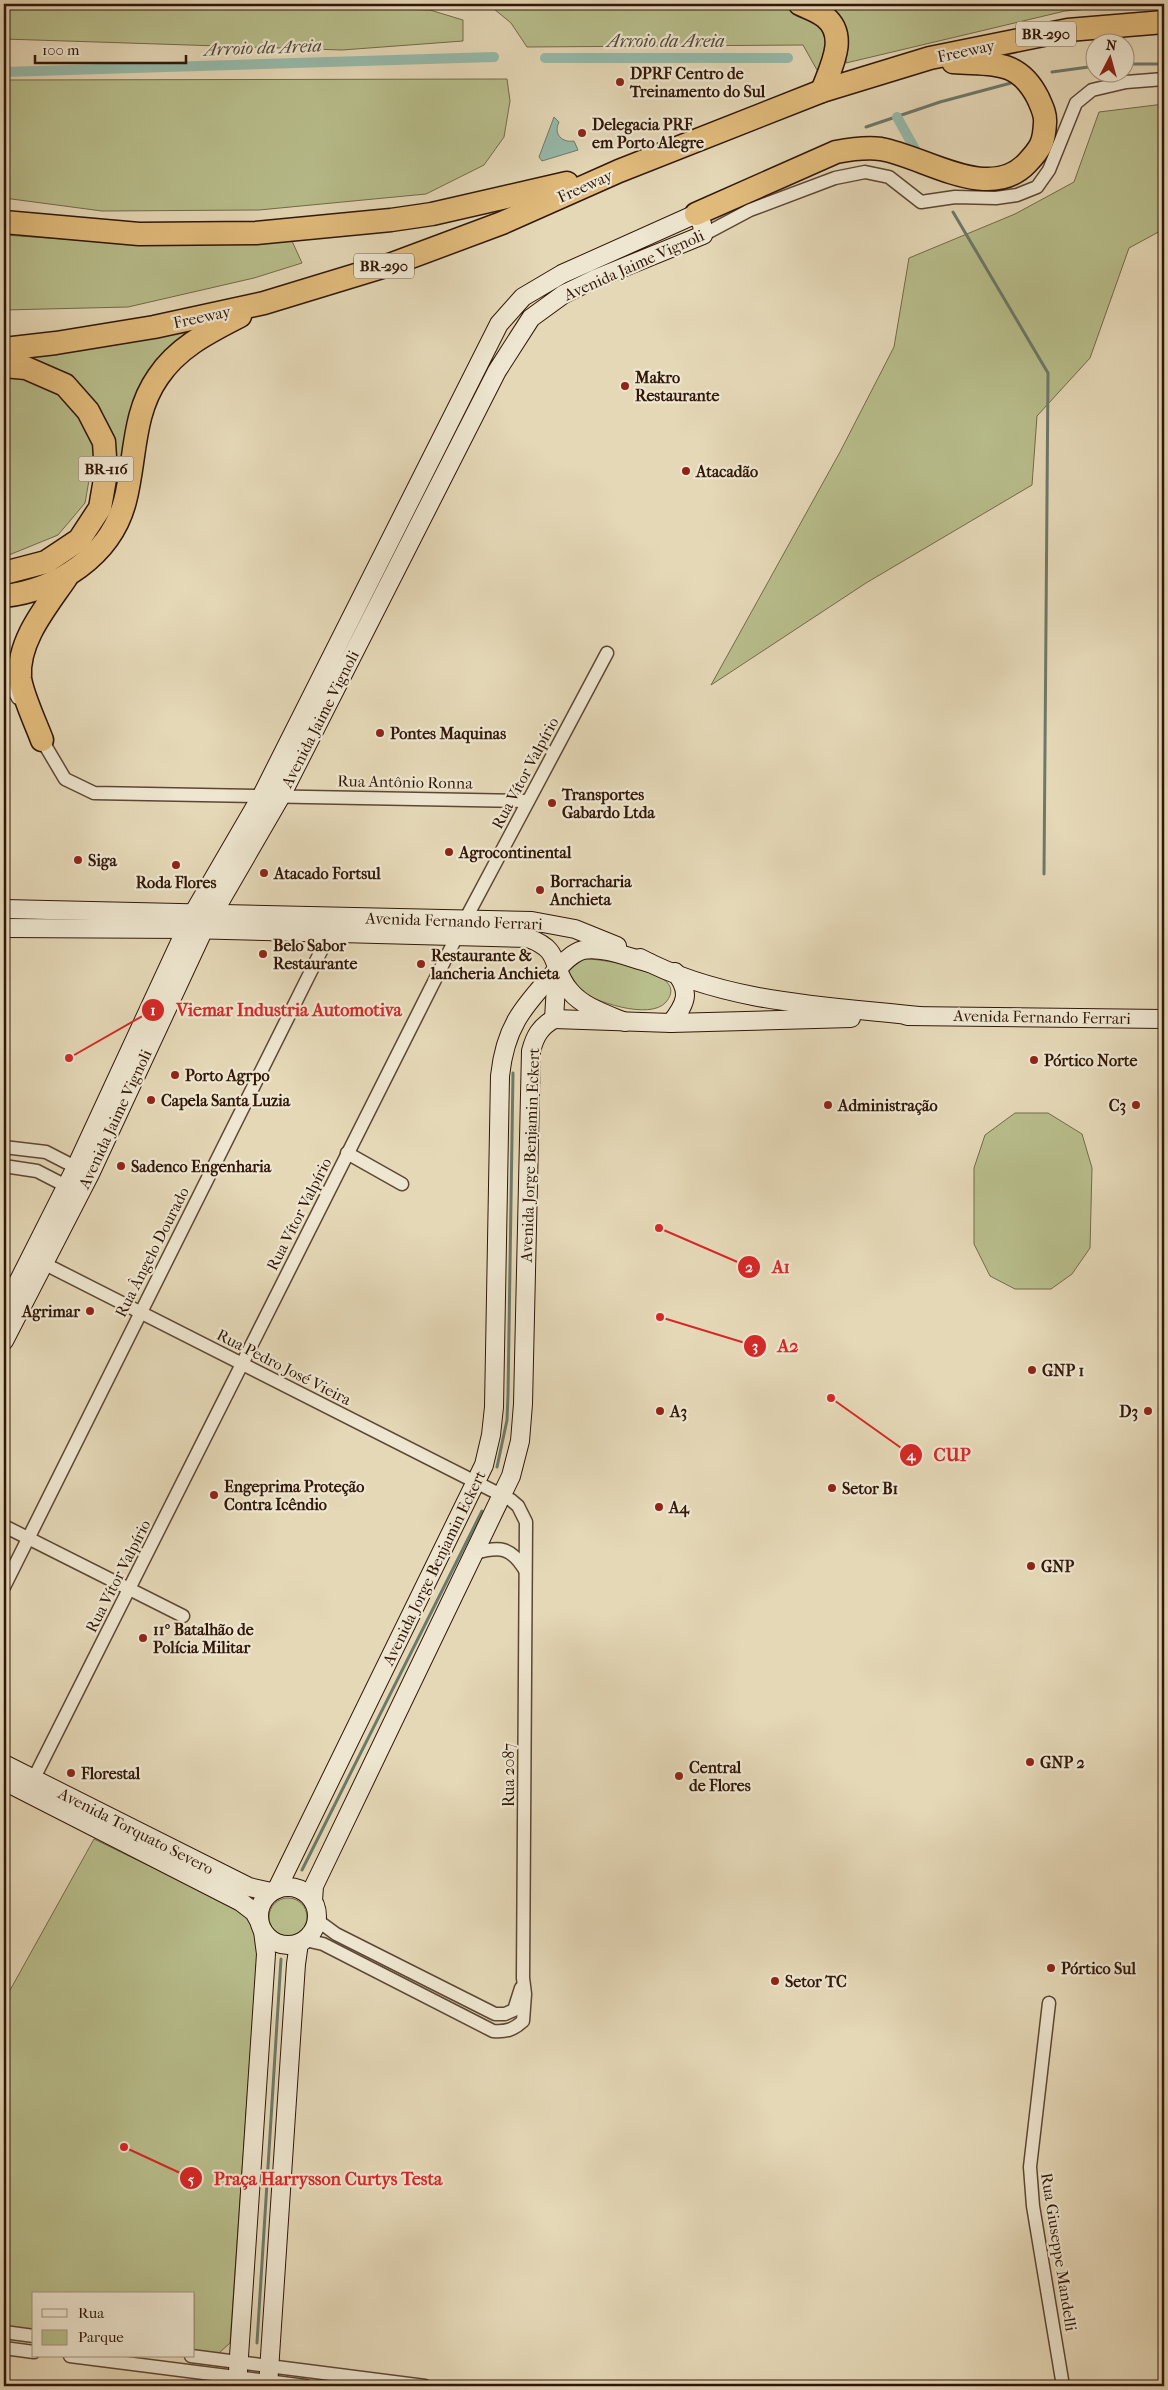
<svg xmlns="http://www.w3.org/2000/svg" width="1168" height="2390" viewBox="0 0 1168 2390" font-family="'IM FELL French Canon',serif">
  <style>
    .green { fill: #b8be8c; stroke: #746a4a }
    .water { fill: #96baab; stroke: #6d796a }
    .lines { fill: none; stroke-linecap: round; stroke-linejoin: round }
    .stream { stroke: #6d796a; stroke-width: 3 }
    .canal { stroke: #96baab; stroke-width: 10 }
    .street-casing { stroke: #5d4734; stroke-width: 15 }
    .secondary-casing { stroke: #301708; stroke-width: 20 }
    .highway-casing { stroke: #301708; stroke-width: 25 }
    .street { stroke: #eee6d0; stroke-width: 12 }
    .secondary { stroke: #eee6d0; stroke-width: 18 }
    .highway { stroke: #e2bc7c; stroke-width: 22 }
    .poi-dot { fill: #8f2418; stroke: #eee6d0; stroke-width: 2 }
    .labels { text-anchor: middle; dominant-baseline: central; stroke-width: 4.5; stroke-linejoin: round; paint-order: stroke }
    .shield { fill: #eee6d0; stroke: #695544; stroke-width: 1 }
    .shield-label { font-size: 15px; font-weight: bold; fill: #301708 }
    .street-label { font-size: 16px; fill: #301708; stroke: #eee6d0 }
    .poi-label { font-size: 16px; font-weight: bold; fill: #301708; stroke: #eee6d0; text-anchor: start }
    .water-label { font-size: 18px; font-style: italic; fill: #4f4839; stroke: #eee6d0 }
    .leader { fill: none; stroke: #d62828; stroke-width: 2 }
    .callout-dot { fill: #d62828; stroke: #eee6d0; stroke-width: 2 }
    .mark-label { font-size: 15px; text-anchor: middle; font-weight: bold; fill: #fff }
    .callout-label { font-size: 18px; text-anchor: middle; font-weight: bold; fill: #d62828; stroke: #eee6d0; stroke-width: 4.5; stroke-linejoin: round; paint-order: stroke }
  </style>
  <rect width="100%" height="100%" fill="#e5d8b7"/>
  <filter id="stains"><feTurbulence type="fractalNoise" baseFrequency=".004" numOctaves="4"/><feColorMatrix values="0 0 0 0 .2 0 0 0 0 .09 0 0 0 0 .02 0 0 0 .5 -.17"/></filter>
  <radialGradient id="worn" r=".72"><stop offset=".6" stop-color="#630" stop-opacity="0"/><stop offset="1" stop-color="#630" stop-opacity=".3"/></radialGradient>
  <!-- green -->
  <g class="green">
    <polygon points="4,4 320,6 430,10 463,20 463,41 342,50 4,39"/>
    <path d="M488 4H786L803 10 823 23C825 40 831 57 817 70L803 45 527 47 511 23Z"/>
    <path d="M825 4H1151L1065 11 846 63C846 44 844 14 825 4Z"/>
    <polygon points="507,79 510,101 504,137 484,165 426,194 259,210 102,211 4,198 4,80"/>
    <polygon points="1164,104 1164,229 1129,248 1090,358 1037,416 1032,485 866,583 711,685 840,452 894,347 909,258 1015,214 1074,182 1099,112"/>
    <polygon points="4,235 150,245 292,241 302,263 254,278 128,307 4,310"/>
    <polygon points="191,332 152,372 119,486 106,427 80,388 23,353"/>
    <polygon points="4,371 59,390 82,415 95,446 85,503 58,535 4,557"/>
    <path d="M575 958C592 958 694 969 666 1002 650 1021 593 1001 576 989 571 985 569 978 566 973Z"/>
    <polygon points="1015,1113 1048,1113 1082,1134 1092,1168 1090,1248 1072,1274 1051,1289 1015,1289 990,1276 974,1244 974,1168 985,1135"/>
    <polygon points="94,1839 244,1912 254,1927 258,1942 230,2343 219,2353 194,2350 194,2294 34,2294 34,2330 4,2326 4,2001"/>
    <circle cx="288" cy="1917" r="19"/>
  </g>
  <!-- water -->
  <path class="water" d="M554 117 559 122C553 134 562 143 574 141L578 150 542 161 539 157Z"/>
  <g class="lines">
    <!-- stream -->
    <g class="stream">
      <polyline points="1126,64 1164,64"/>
      <polyline points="1052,72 1096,66"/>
      <polyline points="866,127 940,102 1011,83"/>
      <polyline points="953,212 1048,373 1044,874"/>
      <polyline points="497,1467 507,1420 508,1395 513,1073"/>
      <polyline points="302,1870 482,1511"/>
      <polyline points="257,2343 281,1959"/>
    </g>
    <!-- canal -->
    <g class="canal">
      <polyline points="545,58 788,58"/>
      <polyline points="4,72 494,57"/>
      <polyline points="897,117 916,151"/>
    </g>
    <defs>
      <g id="street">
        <polyline points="703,235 750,210 835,178 865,172 889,177 921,202 955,197 996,198 1017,195 1037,187 1049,170 1076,103 1092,90 1126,82 1164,79"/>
        <polyline points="4,673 18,698"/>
        <polyline points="39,735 65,779 94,793 528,801"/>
        <polyline points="4,1147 46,1152 83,1171"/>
        <polyline points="347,1153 402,1184"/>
        <polyline points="4,1166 37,1171 74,1190"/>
        <path d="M43 1263 511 1500 518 1506 526 1522 523 1978 525 1994 523 2021C513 2030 506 2032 493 2031L323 1944 305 1940"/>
        <polyline points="4,1526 183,1616"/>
        <path d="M475 1553C500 1546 511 1547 525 1570"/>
        <polyline points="4,1587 333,927"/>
        <polyline points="30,1786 465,920 607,653"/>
        <polyline points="317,1912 321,1923 336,1934 495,2014 505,2014 514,2010 521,1988"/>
        <polyline points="1049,2003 1030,2167 1033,2206 1063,2386"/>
        <polyline points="4,2332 34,2336"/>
        <polyline points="4,2348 34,2352"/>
        <polyline points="70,2356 306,2386"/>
        <polyline points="191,2356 425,2386"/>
      </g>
      <g id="secondary">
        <polyline points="4,909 532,921 575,929 617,946"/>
        <path d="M4 928 187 929 528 938C564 951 549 967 570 991 583 1007 606 1014 625 1022"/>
        <path d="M640 958C725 1003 826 1006 919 1016"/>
        <polyline points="907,1016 1164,1019"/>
        <polyline points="554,1019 671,1023 851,1018"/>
        <polyline points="554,1019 557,969"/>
        <path d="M671 1023C685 1005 692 992 675 972"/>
        <polyline points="4,1310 76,1167 194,912 262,795 499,324 523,297 562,274 696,214 702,224 703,235 595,279 564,294 531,318 497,371 281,796 204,929 90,1174 4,1341"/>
        <polyline points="4,1764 249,1887 271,1892"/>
        <polyline points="4,1781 241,1902 254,1912 259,1921"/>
        <circle cx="288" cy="1916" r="29"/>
        <path d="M277 1889 484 1465 491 1435 494 1407 500 1076C505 1028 522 1008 553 974 561 965 571 953 583 950 603 946 630 958 650 963"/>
        <path d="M313 1901 314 1886 511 1476 520 1441 523 1404 531 1051C535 1036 540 1027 554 1019"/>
        <polyline points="237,2386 266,1954 263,1931"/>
        <polyline points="268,2386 296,1964 299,1943"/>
      </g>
      <g id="highway">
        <path d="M800 4C808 8 818 11 825 17 849 36 830 69 822 91"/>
        <path d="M696 214 836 152C852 149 866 147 881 149 926 157 989 203 1027 163 1041 148 1044 143 1045 123 1046 114 1041 105 1038 98 1018 58 991 65 953 62"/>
        <polyline points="4,222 139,234 256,233 391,220 432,214 567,183"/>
        <polyline points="4,349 56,343 154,327 264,303 392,264 502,223 619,171 822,91 930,58 1068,30 1164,22"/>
        <polyline points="4,366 26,368 65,385 88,411 104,442 106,473 100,508 79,540 46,562 4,573"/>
        <path d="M4 596C57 590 111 556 125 501 136 459 132 414 158 377 178 347 209 332 240 316"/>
        <path d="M42 740C36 724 22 694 20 678 17 641 47 606 66 578"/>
      </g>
    </defs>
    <!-- street casing -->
    <use href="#street" class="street-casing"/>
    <!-- secondary casing -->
    <use href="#secondary" class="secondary-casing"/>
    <!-- highway casing -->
    <use href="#highway" class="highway-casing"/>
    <!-- street -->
    <use href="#street" class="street"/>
    <!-- secondary -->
    <use href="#secondary" class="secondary"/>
    <!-- highway -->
    <use href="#highway" class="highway"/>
  </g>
  <!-- markers -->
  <g class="poi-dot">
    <circle cx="620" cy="82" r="5"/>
    <circle cx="582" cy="133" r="5"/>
    <circle cx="625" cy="386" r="5"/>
    <circle cx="686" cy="471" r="5"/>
    <circle cx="380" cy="733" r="5"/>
    <circle cx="552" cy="803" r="5"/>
    <circle cx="449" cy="852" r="5"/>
    <circle cx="78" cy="860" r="5"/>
    <circle cx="176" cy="865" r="5"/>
    <circle cx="264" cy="873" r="5"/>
    <circle cx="540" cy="890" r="5"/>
    <circle cx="263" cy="954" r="5"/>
    <circle cx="421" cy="964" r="5"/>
    <circle cx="1034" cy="1060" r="5"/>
    <circle cx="175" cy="1075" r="5"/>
    <circle cx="151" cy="1100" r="5"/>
    <circle cx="828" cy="1105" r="5"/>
    <circle cx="1136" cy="1105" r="5"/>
    <circle cx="121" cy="1166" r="5"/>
    <circle cx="90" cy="1311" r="5"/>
    <circle cx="1032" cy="1370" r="5"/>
    <circle cx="660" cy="1411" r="5"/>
    <circle cx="1148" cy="1411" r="5"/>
    <circle cx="832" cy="1488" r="5"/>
    <circle cx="214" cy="1495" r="5"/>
    <circle cx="659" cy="1507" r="5"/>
    <circle cx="1031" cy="1566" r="5"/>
    <circle cx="143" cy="1638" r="5"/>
    <circle cx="1030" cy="1762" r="5"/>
    <circle cx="71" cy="1773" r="5"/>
    <circle cx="679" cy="1776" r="5"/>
    <circle cx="1051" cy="1968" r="5"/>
    <circle cx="775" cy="1981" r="5"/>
  </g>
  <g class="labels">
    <!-- shield labels -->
    <g class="shield">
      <rect x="1016" y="21.5" width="60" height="25" rx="4"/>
      <rect x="354" y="253.5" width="60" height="25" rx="4"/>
      <rect x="78.5" y="456.5" width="55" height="25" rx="4"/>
    </g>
    <g class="shield-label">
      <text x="1046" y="34">BR-290</text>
      <text x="384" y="266">BR-290</text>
      <text x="106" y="469">BR-116</text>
    </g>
    <!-- street labels -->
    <g class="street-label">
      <text transform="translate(966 51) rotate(-12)">Freeway</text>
      <text transform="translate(585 186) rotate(-24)">Freeway</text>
      <text transform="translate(634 265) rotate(-24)">Avenida Jaime Vignoli</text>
      <text transform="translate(202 317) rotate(-12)">Freeway</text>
      <text transform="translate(320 719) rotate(-63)">Avenida Jaime Vignoli</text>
      <text transform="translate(525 773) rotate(-62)">Rua Vítor Valpírio</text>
      <text transform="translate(405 782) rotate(1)">Rua Antônio Ronna</text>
      <text transform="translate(454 921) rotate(2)">Avenida Fernando Ferrari</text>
      <text transform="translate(1042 1017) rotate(1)">Avenida Fernando Ferrari</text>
      <text transform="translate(115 1119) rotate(-65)">Avenida Jaime Vignoli</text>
      <text transform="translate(530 1155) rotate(-88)">Avenida Jorge Benjamin Eckert</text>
      <text transform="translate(299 1214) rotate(-63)">Rua Vítor Valpírio</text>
      <text transform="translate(152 1252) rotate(-63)">Rua Ângelo Dourado</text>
      <text transform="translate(284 1367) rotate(27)">Rua Pedro José Vieira</text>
      <text transform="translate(434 1568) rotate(-64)">Avenida Jorge Benjamin Eckert</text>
      <text transform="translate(118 1576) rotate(-63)">Rua Vítor Valpírio</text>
      <text transform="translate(508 1775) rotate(-90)">Rua 2087</text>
      <text transform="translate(136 1831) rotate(27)">Avenida Torquato Severo</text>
      <text transform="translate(1059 2252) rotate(81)">Rua Giuseppe Mandelli</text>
    </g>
    <!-- poi labels -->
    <g class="poi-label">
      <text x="630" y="73">DPRF Centro de<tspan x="630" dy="18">Treinamento do Sul</tspan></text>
      <text x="592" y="124">Delegacia PRF<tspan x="592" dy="18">em Porto Alegre</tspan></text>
      <text x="635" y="377">Makro<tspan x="635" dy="18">Restaurante</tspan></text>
      <text x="696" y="471">Atacadão</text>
      <text x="390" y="733">Pontes Maquinas</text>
      <text x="562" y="794">Transportes<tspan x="562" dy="18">Gabardo Ltda</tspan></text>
      <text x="459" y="852">Agrocontinental</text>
      <text x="88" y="860">Siga</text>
      <text x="274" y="873">Atacado Fortsul</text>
      <text x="550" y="881">Borracharia<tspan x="550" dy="18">Anchieta</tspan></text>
      <text x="176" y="882" text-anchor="middle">Roda Flores</text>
      <text x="273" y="945">Belo Sabor<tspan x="273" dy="18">Restaurante</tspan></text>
      <text x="431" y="955">Restaurante &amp;<tspan x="431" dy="18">lancheria Anchieta</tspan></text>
      <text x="1044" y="1060">Pórtico Norte</text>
      <text x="185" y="1075">Porto Agrpo</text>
      <text x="161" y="1100">Capela Santa Luzia</text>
      <text x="838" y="1105">Administração</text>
      <text x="1126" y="1105" text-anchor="end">C3</text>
      <text x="131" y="1166">Sadenco Engenharia</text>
      <text x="80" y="1311" text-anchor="end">Agrimar</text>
      <text x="1042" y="1370">GNP 1</text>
      <text x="670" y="1411">A3</text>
      <text x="1138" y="1411" text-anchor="end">D3</text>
      <text x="224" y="1486">Engeprima Proteção<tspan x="224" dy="18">Contra Icêndio</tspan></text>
      <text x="842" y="1488">Setor B1</text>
      <text x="669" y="1507">A4</text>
      <text x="1041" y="1566">GNP</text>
      <text x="153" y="1629">11º Batalhão de<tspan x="153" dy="18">Polícia Militar</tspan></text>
      <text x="1040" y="1762">GNP 2</text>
      <text x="689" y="1767">Central<tspan x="689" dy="18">de Flores</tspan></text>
      <text x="81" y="1773">Florestal</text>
      <text x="1061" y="1968">Pórtico Sul</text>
      <text x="785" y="1981">Setor TC</text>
    </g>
    <!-- water labels -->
    <g class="water-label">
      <text x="666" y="41">Arroio da Areia</text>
      <text transform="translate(263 48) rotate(-2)">Arroio da Areia</text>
    </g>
  </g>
  <!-- callouts -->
  <path class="leader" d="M69 1058L153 1010M659 1228L749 1267M660 1317L755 1346M831 1398L911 1455M124 2147L191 2178"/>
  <g class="callout-dot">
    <circle cx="69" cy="1058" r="5"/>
    <circle cx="659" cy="1228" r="5"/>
    <circle cx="660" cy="1317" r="5"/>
    <circle cx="831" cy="1398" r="5"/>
    <circle cx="124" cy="2147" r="5"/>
    <circle cx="153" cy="1010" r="12"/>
    <circle cx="749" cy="1267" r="12"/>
    <circle cx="755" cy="1346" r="12"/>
    <circle cx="911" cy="1455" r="12"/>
    <circle cx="191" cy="2178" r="12"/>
  </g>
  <g class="mark-label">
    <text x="153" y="1015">1</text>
    <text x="749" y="1272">2</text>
    <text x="755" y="1351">3</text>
    <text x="911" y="1460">4</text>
    <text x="191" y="2184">5</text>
  </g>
  <g class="callout-label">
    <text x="289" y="1016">Viemar Industria Automotiva</text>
    <text x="781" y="1273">A1</text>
    <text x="788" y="1352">A2</text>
    <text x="952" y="1461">CUP</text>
    <text x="328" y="2185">Praça Harrysson Curtys Testa</text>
  </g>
  <!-- margin -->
  <rect width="1168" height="2390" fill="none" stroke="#e5d8b7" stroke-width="20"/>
  <rect x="5" y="5" width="1158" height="2380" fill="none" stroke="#301708" stroke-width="2.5"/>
  <rect x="10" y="10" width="1148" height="2370" fill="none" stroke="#301708"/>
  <!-- legend -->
  <rect x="32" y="2292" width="162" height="65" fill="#eee6d0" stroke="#a29380"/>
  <rect x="42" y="2309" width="25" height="8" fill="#eee6d0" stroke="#a29380"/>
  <text x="78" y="2318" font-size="15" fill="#301708">Rua</text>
  <rect x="42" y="2330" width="25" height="15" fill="#b8be8c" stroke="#a29380"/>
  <text x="78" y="2342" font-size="15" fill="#301708">Parque</text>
  <!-- north arrow -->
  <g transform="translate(1110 58) rotate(6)"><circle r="24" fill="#eee6d0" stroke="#a29380"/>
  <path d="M0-4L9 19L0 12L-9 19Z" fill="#8f2418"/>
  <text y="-8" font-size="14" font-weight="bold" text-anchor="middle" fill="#301708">N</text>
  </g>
  <!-- scale -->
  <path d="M35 55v8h151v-8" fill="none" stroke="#301708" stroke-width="2.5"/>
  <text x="42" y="55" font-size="15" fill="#301708" stroke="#eee6d0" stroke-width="4" paint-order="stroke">100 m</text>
  <rect width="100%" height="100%" filter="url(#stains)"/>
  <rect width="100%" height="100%" fill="url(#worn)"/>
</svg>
